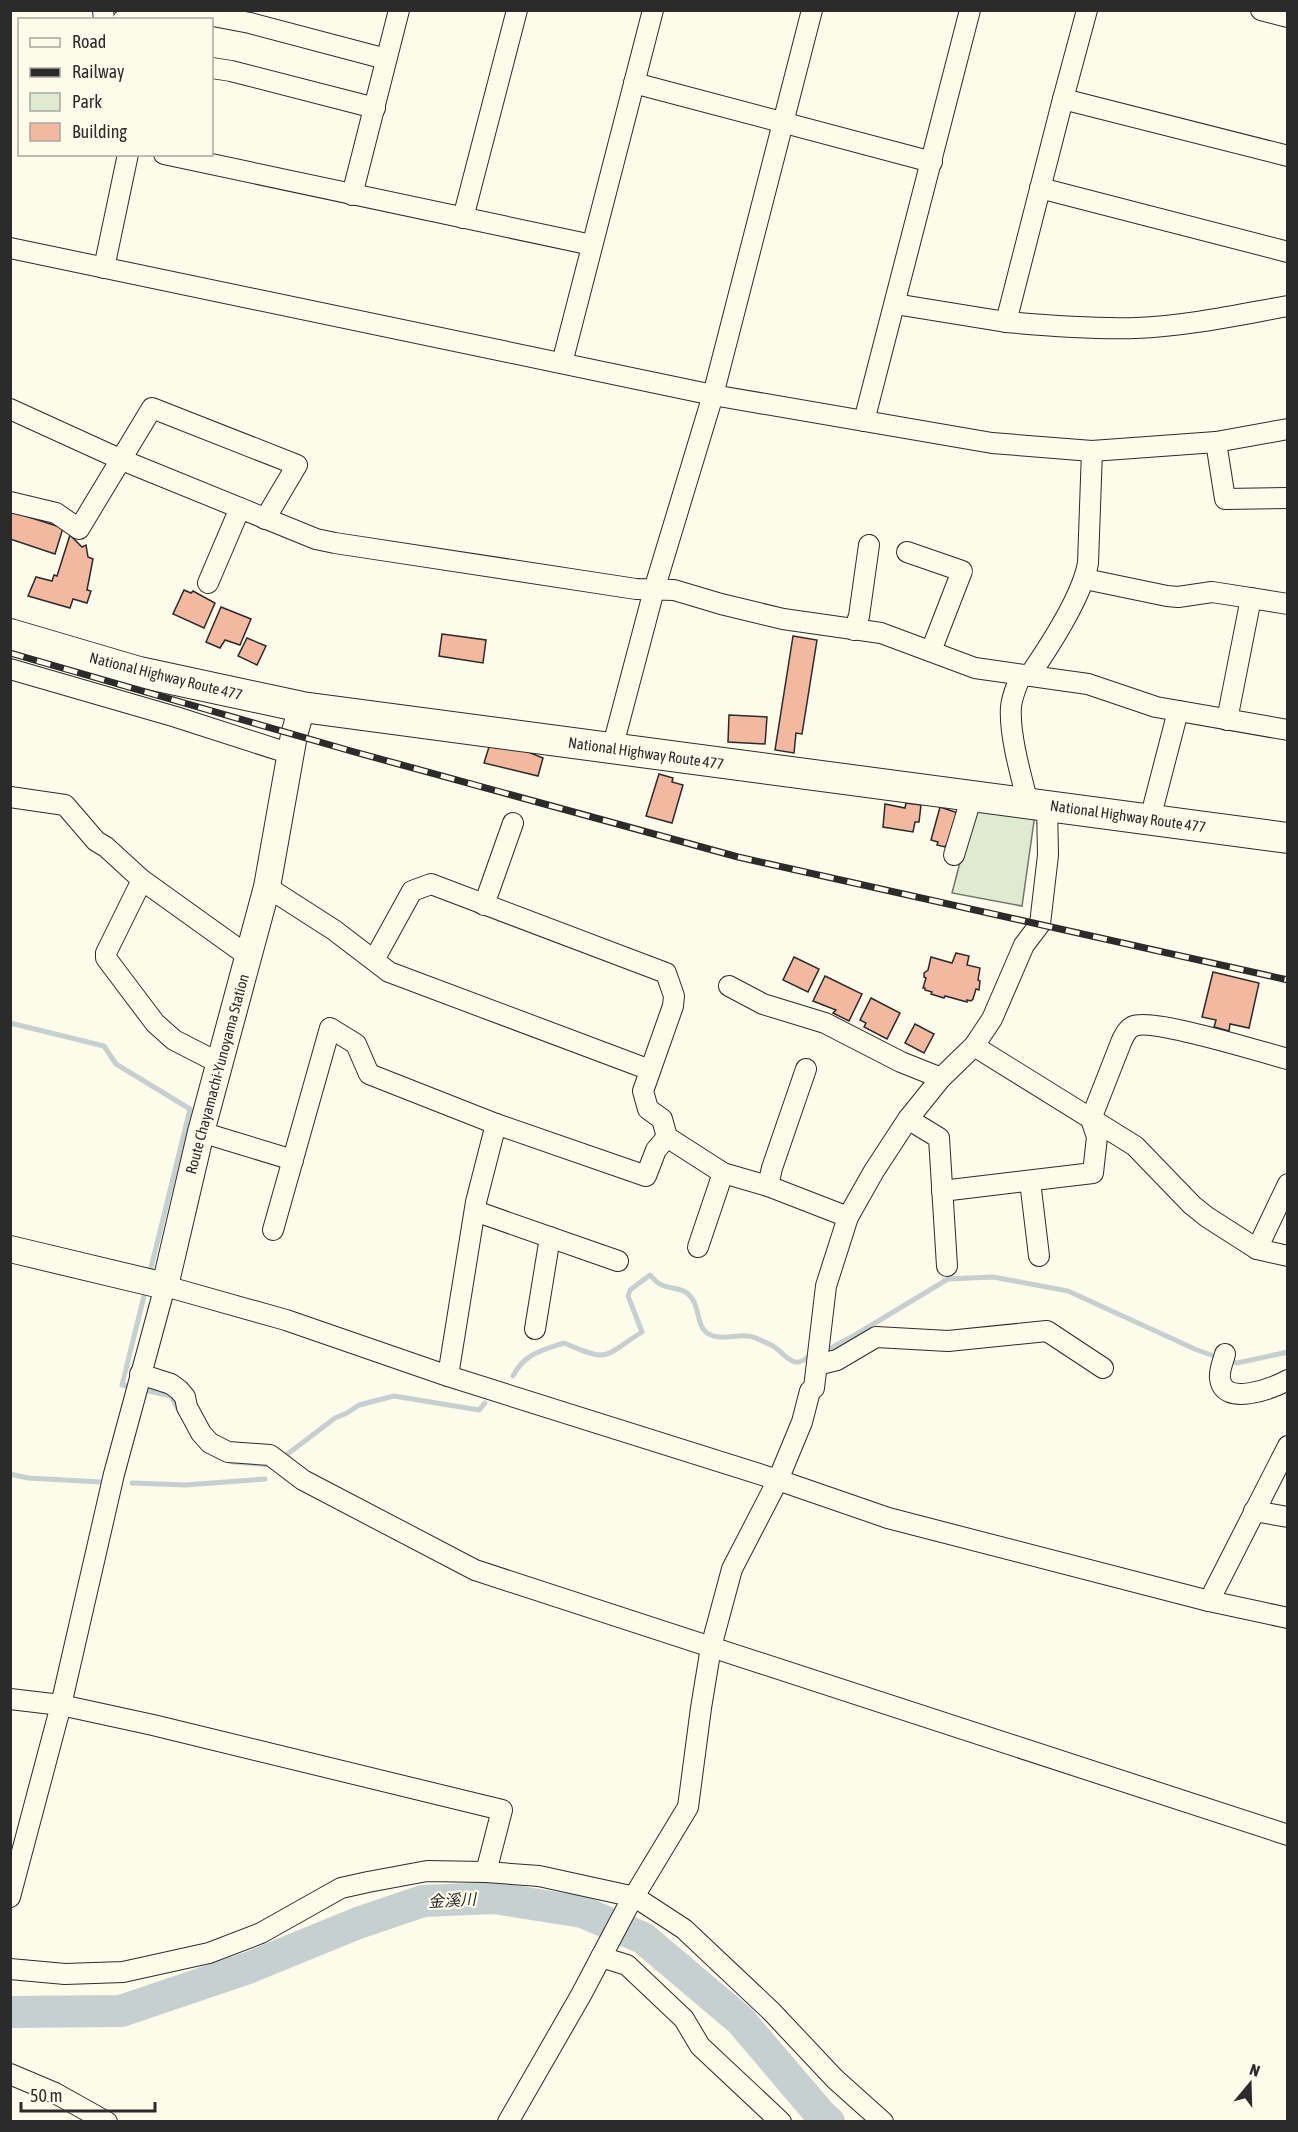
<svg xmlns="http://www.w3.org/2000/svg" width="1298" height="2132" viewBox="0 0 1298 2132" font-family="'Asap Condensed','Noto Sans JP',sans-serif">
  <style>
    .green { fill: #deebd1; stroke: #74746e; stroke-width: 1.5 }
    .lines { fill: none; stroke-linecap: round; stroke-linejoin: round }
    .stream { stroke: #c7d0d0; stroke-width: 5 }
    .river { stroke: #c7d0d0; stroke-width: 32 }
    .building { fill: #f2b8a0; stroke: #2b2b2b; stroke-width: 1.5 }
    .minor-casing { stroke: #2b2b2b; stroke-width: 22 }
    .major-casing { stroke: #2b2b2b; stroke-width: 28 }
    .highway-casing { stroke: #2b2b2b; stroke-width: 32 }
    .minor { stroke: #fdfbea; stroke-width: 20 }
    .major { stroke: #fdfbea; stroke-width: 26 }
    .highway { stroke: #fdfbea; stroke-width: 30 }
    .rail-casing { stroke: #2b2b2b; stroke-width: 7 }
    .rail { stroke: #fdfbea; stroke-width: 4.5; stroke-dasharray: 14; stroke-linecap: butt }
    .labels { text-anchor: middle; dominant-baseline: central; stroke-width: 4.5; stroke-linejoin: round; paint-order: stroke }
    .street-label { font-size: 15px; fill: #2b2b2b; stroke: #fdfbea }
    .water-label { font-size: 16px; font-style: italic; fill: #2b2b2b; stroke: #fdfbea }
  </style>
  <rect width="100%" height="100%" fill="#fdfbea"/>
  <!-- green -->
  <polygon class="green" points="975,805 1035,814 1022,906 952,893"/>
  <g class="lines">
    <!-- stream -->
    <g class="stream">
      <polyline points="10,1023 104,1046 116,1064 190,1109 149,1276"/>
      <polyline points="146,1288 122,1385 171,1396 180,1413"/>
      <polyline points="823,1351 831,1348 855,1335 948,1279 993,1277 1068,1291 1197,1350 1220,1358"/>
      <polyline points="1229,1361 1237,1363 1288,1352"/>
      <path d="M513 1376C524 1354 542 1350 564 1343 611 1363 602 1357 642 1332L628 1296 630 1290 650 1275C653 1278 656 1282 660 1284 668 1289 679 1287 687 1293 701 1304 695 1324 707 1333 722 1343 740 1331 756 1338 762 1341 768 1343 773 1346 788 1356 794 1372 811 1354"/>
      <polyline points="281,1459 335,1418 347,1413 359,1405 394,1396 479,1410 485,1403"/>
      <polyline points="227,1460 232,1462 274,1465"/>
      <polyline points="10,1474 28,1478 101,1482"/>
      <polyline points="132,1483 185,1485 265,1479"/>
    </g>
    <!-- river -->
    <polyline class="river" points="10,2012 121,2011 248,1968 358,1923 423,1901 494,1898 583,1912 643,1938 740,2020 821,2115 829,2122"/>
  </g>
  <!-- building -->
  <g class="building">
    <polygon points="10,511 63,528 55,554 10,539"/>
    <polygon points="70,535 82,547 86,545 88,557 93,559 87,590 91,591 87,603 73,599 70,608 28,596 36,577 52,581 54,575 57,576"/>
    <polygon points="184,590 191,593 193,591 215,603 204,628 173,614"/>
    <polygon points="221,607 251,619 240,645 225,640 220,648 206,642"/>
    <polygon points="442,634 486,640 483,663 439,656"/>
    <polygon points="793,636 817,640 802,734 796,733 794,753 775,750"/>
    <polygon points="247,638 266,646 257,665 238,656"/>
    <polygon points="729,715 767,717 765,744 728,742"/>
    <polygon points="489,747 521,749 543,758 538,776 484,763"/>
    <polygon points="659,774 673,778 672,782 683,785 672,823 646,816"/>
    <polygon points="906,803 921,805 919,822 915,822 913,832 883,827 885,804 905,808"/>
    <polygon points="940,807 961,814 953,846 946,845 945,847 937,845 938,842 931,840"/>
    <polygon points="956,953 969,956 967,965 980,968 978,980 980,981 979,990 976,989 973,999 971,1001 967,1000 967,1002 945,996 944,998 931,994 932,992 925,990 925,988 923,988 926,978 924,977 924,973 928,970 931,957 952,963"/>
    <polygon points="794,957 819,969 808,992 783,980"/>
    <polygon points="1213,972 1259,983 1249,1028 1230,1024 1229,1031 1214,1027 1216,1020 1202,1017"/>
    <polygon points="825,976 862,994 849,1021 833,1013 836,1010 813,1001"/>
    <polygon points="871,998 900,1013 887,1039 864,1027 866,1023 860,1020"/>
    <polygon points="915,1024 934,1034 924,1053 905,1043"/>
  </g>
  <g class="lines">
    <defs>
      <g id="minor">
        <polyline points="103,10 104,20"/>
        <polyline points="1261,10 1288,17"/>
        <polyline points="123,20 173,14 208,15 250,23 386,59"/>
        <polyline points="212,68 231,71 375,108"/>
        <polyline points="634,83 932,162"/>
        <polyline points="1063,99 1087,10"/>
        <polyline points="164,154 592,245"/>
        <path d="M1288 156 1063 99 1006 322C1049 326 1093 329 1136 328 1187 326 1238 315 1288 306"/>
        <polyline points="1040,188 1288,252"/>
        <polyline points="352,195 399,10"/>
        <polyline points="463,218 517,10"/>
        <polyline points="10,248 713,395 992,443 1092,451 1216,442 1288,429"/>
        <polyline points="104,268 128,154"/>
        <polyline points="895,304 1006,322"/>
        <polyline points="562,363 653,10"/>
        <polyline points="10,409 122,460 316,539 335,543 636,589 674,590 721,604 783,619 881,633 975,668 1088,684 1156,707 1288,730"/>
        <polyline points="864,421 970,10"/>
        <polyline points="1216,442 1225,499 1288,498"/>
        <polyline points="10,502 56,513 79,529 152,408 297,465 265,519"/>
        <polyline points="907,552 962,571 931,651"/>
        <polyline points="1085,579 1167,596 1178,597 1212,592 1288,604"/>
        <polyline points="208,583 240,508"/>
        <polyline points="854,630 859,616 869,545"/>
        <polyline points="10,669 176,717 291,754"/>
        <path d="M1021 675C1017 686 1012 695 1011 707 1009 734 1021 776 1028 803"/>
        <path d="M1029 676C1049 647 1082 597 1088 563L1092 451"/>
        <polyline points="1227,720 1251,598"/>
        <polyline points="612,749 654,590 713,395 812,10"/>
        <polyline points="10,797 65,805 96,841 106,847 142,880 248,956"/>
        <polyline points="1150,819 1178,711"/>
        <polyline points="954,855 972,796"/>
        <polyline points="142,880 106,953 106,958 155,1023 174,1040 219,1063"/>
        <polyline points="267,887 334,930 389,972 650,1070"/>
        <polyline points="484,905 513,823"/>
        <polyline points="729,986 763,1004 825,1023 901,1062 941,1078"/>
        <polyline points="974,1046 1135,1146 1192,1205 1207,1217 1257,1249 1288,1256"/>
        <polyline points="908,1119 939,1138 947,1266"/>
        <polyline points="201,1132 293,1160"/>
        <polyline points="667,1137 723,1173 768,1186 848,1217"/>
        <polyline points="1030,1181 1039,1256"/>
        <polyline points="768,1186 772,1168 806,1069"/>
        <path d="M942 1191 1093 1173 1097 1137 1091 1119 1122 1040C1125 1034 1128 1028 1134 1026 1153 1018 1261 1052 1288 1059"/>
        <polyline points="475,1211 618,1261"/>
        <polyline points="273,1230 330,1028 356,1044 369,1074 496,1124 646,1176 656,1150 667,1137 662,1119 648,1109 643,1091 673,1006 674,996 666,973 431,884 412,891 374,960"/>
        <polyline points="698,1247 723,1173"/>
        <polyline points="1257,1249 1288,1184"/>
        <polyline points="535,1329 550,1237"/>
        <path d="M1225 1354C1223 1362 1219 1370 1220 1378 1223 1408 1273 1388 1288 1380"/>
        <polyline points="817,1365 837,1360 876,1337 948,1341 1047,1331 1103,1368"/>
        <polyline points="140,1374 171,1384 179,1390 185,1397 187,1407 201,1433 210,1443 228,1452 270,1455 303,1480 475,1570 1288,1835"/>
        <polyline points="448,1376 476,1202 496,1124"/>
        <polyline points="1254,1511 1288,1517"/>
        <polyline points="1209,1601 1288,1446"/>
        <polyline points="10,1699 61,1705 153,1725 502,1810 486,1872"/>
        <polyline points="10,1897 61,1705 114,1474 165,1286 286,1320 448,1376 778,1480 888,1518 1209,1601 1288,1618"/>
        <polyline points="601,1957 627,1965 684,2019 700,2046 781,2122"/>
        <polyline points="10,1969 65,1974 123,1972 209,1953 261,1933 341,1888 368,1882 427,1871 486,1872 539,1876 635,1897 684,1929 772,2012 835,2079 883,2122"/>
        <polyline points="10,2074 55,2093 107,2122"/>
        <polyline points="508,2122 581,1995 627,1908 688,1807 701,1708 711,1647 732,1569 778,1480 802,1422 810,1391 814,1388 826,1286 848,1217 874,1171 908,1119 941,1078 974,1046 992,1019 1024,945 1040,924 1048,855 1047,805"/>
      </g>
      <polyline id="major" points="10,1249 165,1286 201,1132 267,887 294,735 302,707"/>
      <polyline id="highway" points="10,634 139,672 302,707 1288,838"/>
    </defs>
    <!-- minor casing -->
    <use href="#minor" class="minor-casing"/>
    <!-- major casing -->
    <use href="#major" class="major-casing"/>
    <!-- highway casing -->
    <use href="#highway" class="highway-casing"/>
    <!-- minor -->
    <use href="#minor" class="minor"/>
    <!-- major -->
    <use href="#major" class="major"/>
    <!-- highway -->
    <use href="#highway" class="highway"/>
    <defs>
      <polyline id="rail" points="10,653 351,751 738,857 1288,980"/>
    </defs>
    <!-- rail casing -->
    <use href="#rail" class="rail-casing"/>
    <!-- rail -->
    <use href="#rail" class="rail"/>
  </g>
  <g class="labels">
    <!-- street labels -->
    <g class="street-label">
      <text transform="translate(166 676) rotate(14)">National Highway Route 477</text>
      <text transform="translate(646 753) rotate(8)">National Highway Route 477</text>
      <text transform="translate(1128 816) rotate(8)">National Highway Route 477</text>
      <text transform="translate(217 1074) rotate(-75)">Route Chayamachi-Yunoyama Station</text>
    </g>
    <!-- water labels -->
    <g class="water-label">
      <text transform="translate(452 1900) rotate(-3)">金溪川</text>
    </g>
  </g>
  <!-- border -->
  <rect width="1298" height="2132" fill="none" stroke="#2b2b2b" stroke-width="24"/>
  <!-- legend -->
  <rect x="18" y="18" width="195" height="138" fill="#fdfbea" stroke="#a9a89e" stroke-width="1.5"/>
  <rect x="30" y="38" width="30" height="9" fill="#fdfbea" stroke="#a9a89e" stroke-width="1.5"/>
  <text x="72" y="48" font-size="18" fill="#2b2b2b">Road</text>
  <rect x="30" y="68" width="30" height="9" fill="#2b2b2b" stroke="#a9a89e" stroke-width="1.5"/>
  <text x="72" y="78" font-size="18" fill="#2b2b2b">Railway</text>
  <rect x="30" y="93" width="30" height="18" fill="#deebd1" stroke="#a9a89e" stroke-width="1.5"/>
  <text x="72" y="108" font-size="18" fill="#2b2b2b">Park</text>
  <rect x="30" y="123" width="30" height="18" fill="#f2b8a0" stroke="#a9a89e" stroke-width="1.5"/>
  <text x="72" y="138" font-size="18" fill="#2b2b2b">Building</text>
  <!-- north arrow -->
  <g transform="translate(1250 2084) rotate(19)" stroke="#fdfbea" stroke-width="4.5" paint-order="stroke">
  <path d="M0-4.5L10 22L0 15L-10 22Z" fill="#2b2b2b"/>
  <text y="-9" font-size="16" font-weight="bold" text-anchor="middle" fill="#2b2b2b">N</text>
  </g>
  <!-- scale -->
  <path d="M21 2102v9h134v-9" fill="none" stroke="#2b2b2b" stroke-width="3"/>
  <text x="30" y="2102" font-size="18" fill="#2b2b2b" stroke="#fdfbea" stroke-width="4.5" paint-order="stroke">50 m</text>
</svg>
